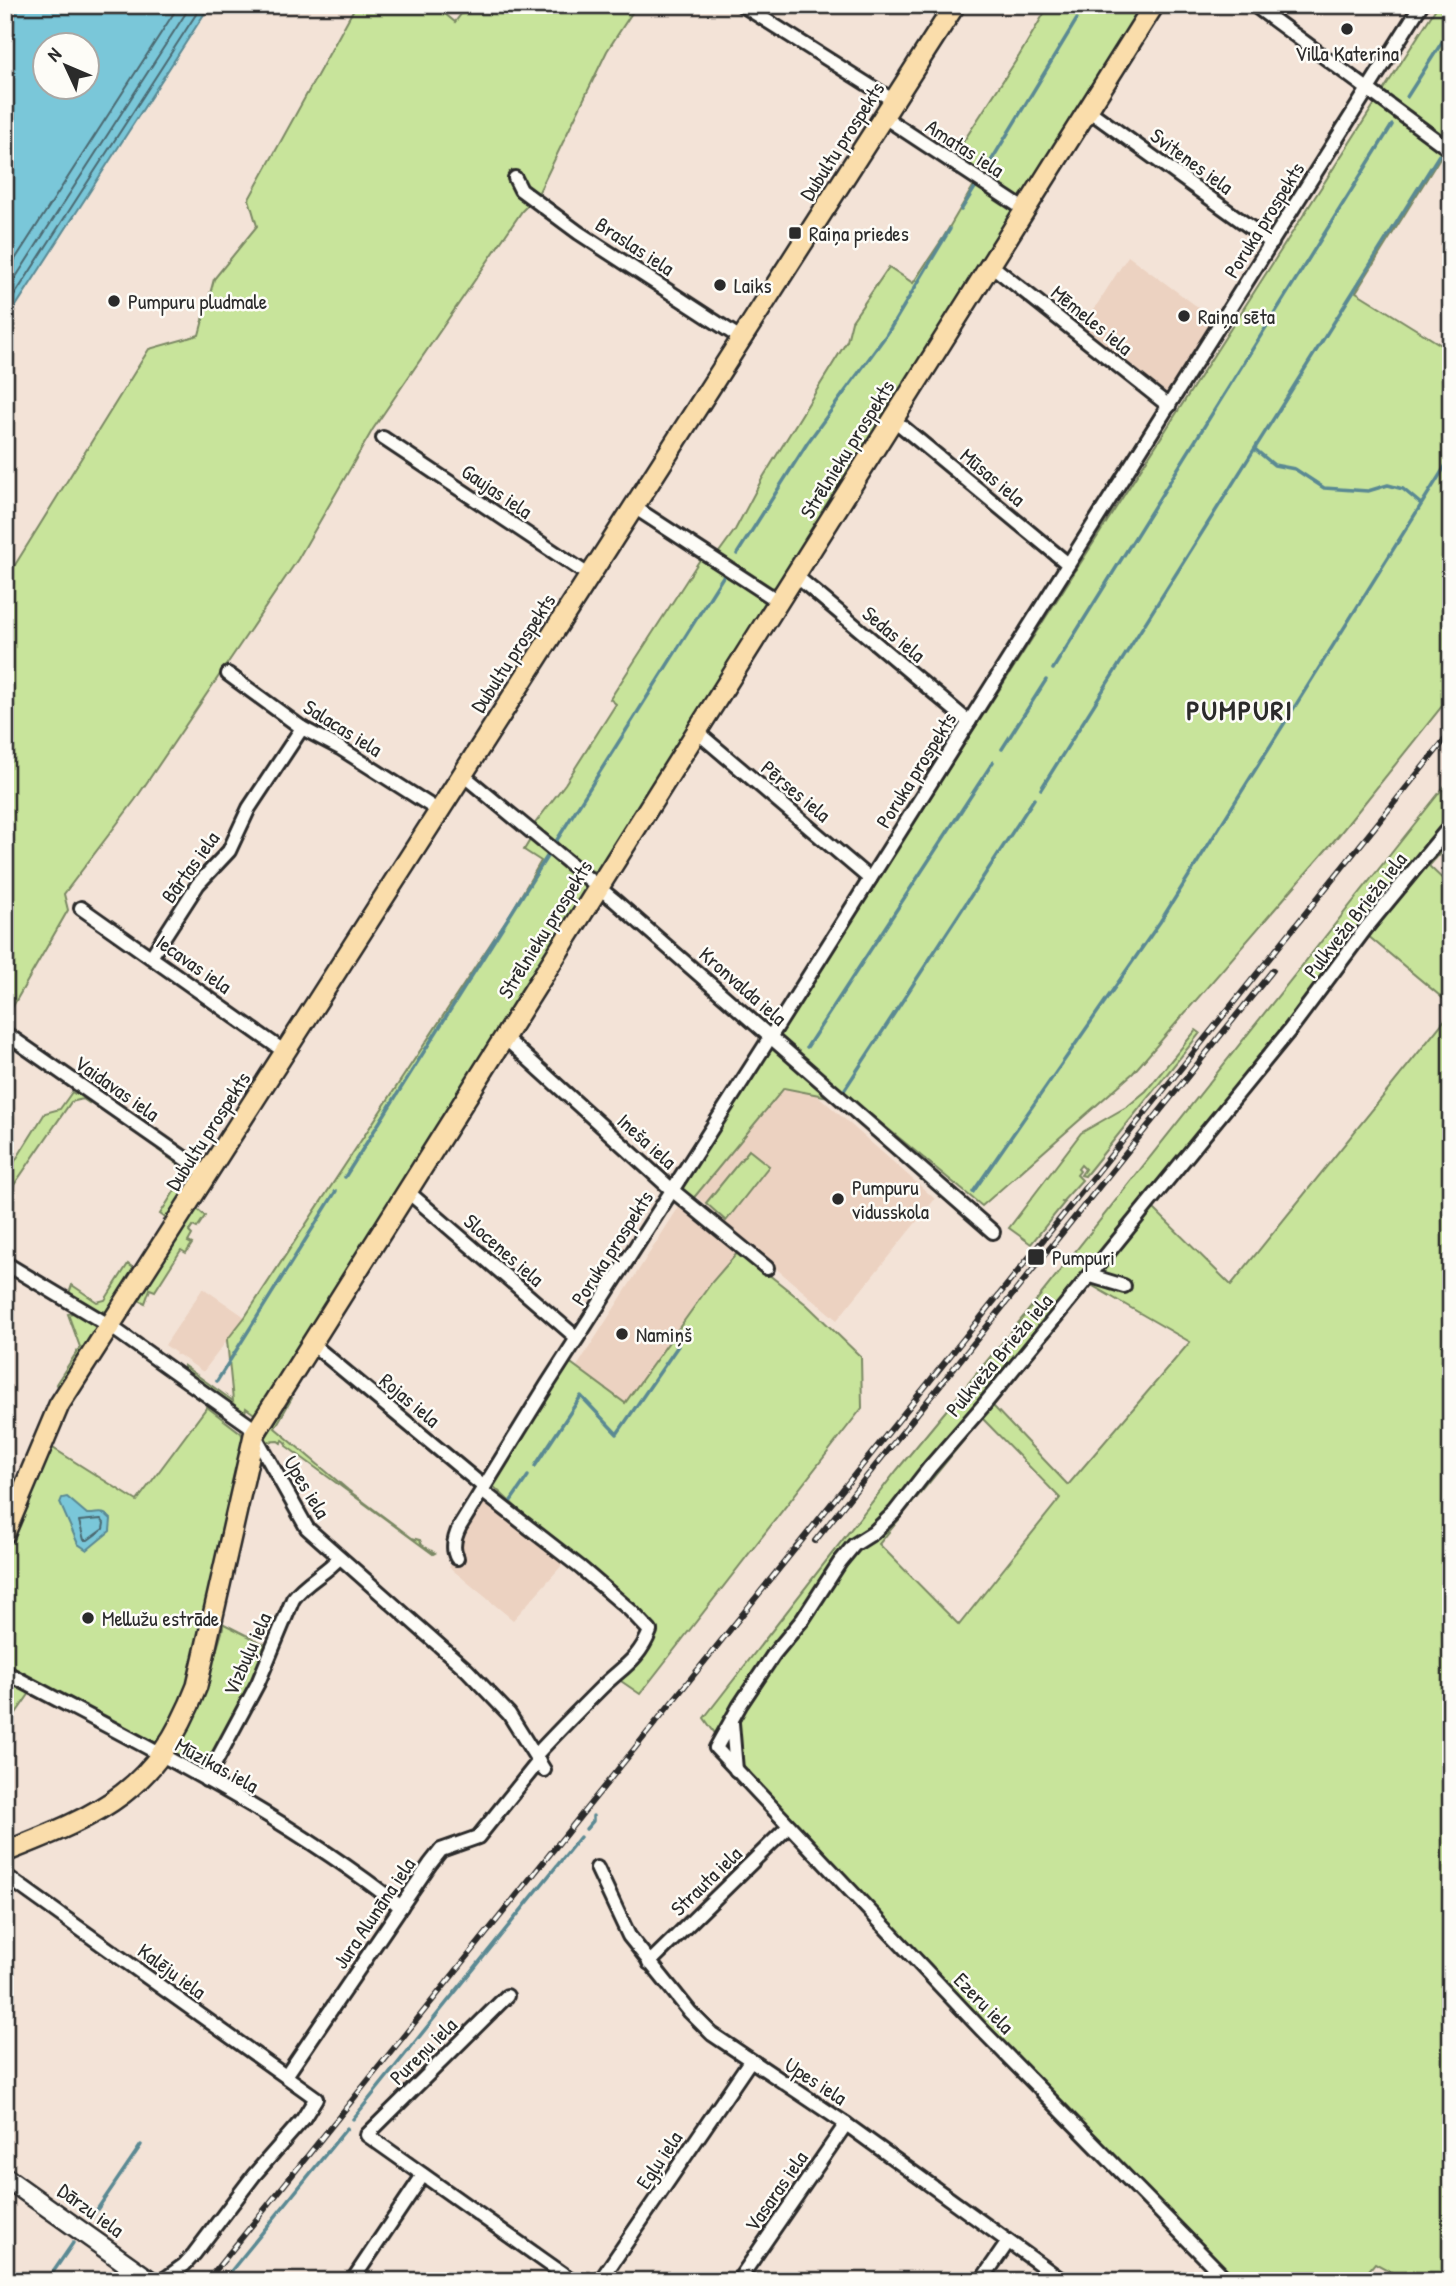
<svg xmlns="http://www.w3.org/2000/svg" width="1456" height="2286" viewBox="0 0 1456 2286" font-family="'Patrick Hand',sans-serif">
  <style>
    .built { fill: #ecd2c1 }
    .green { fill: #c8e49b; stroke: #7a8863; stroke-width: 2; fill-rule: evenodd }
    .water { fill: #7ac7d9; stroke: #5a8993; stroke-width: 2; fill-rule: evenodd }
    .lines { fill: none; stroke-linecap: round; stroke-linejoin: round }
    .shore { stroke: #4b6971; stroke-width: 2 }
    .stream { stroke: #5a8993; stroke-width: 3.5 }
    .street-casing { stroke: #2b2b2b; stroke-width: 18 }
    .secondary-casing { stroke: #2b2b2b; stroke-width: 23 }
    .primary-casing { stroke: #2b2b2b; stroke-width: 24 }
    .street { stroke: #fdfcf7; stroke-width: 12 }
    .secondary { stroke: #fdfcf7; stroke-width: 18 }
    .primary { stroke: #faddab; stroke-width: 19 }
    .rail-casing { stroke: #2b2b2b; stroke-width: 6 }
    .rail { stroke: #fdfcf7; stroke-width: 3.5; stroke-dasharray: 10; stroke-linecap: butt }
    .poi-dot { fill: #2b2b2b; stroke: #fdfcf7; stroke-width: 2.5 }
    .labels { text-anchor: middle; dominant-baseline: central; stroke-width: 5; stroke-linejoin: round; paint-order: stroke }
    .poi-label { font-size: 21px; fill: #2b2b2b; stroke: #fdfcf7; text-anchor: start }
    .street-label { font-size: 21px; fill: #2b2b2b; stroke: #fdfcf7 }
    .district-label { font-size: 28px; font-weight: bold; letter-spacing: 2px; fill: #2b2b2b; stroke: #fdfcf7 }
  </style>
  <rect width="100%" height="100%" fill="#f3e3d7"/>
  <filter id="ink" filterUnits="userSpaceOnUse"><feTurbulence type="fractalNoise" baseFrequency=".0143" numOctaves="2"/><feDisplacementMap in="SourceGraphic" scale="14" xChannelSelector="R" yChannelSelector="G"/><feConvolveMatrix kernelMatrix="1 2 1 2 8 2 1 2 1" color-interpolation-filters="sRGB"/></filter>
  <g filter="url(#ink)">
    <!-- built -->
    <g class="built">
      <polygon points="1128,256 1217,321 1168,394 1082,328"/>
      <polygon points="781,1063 935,1199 837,1320 779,1271 687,1188"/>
      <polygon points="682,1202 739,1251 712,1282 625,1403 576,1368"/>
      <polygon points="203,1288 245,1317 203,1372 179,1355 175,1355 176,1353 165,1345"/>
      <polygon points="485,1498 565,1562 513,1620 449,1567 461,1552 456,1546"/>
    </g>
    <!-- green -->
    <g class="green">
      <polygon points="356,5 434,5 455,22 468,5 637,5 607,51 537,196 522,211 373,429 298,559 135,800 64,894 68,910 5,1020 5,581 149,349 199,335 214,279 257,226 249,199"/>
      <polygon points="1049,5 1102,5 1114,12 1120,5 1148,5 1024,200 1020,200 954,156 1019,56"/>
      <polygon points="1438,5 1451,5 1451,140 1356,292 1451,351 1451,695 1338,836 1133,1073 982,1206 848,1096 839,1100 861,1122 860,1126 829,1097 784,1088 692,1200 683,1192 682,1185"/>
      <polygon points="977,183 1013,208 1016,215 782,585 771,588 763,585 717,555 735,530 762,479 847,341 852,321 889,267 913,283 943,238 974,185"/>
      <polygon points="701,558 758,593 768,605 603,868 595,871 585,870 533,826 565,784 616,704 610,699"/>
      <path d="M1451 778V841L1429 866 1451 887V1005L1368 936 1152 1207 1231 1285 1451 1012V2281H1408L1375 2263 1360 2281H1240L1217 2266 747 1778 704 1718 897 1470 1024 1316ZM1091 1285 1190 1342 1068 1485 993 1406ZM982 1418 1060 1498 959 1625 879 1544Z"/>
      <polygon points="530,840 587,884 587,891 257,1416 246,1408 245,1413 184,1371 184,1366 233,1401 227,1340 245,1317 512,911 541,861 524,850"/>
      <polygon points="1196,1030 1200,1033 1085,1176 1081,1175 1085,1169 1081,1165 1078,1169 1080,1171 1077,1175 1082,1180 1062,1202 1064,1203 1031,1244 1009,1228 1081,1133 1128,1106 1146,1091"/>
      <polygon points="72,1092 75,1094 82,1093 91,1099 89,1103 83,1099 71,1102 5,1198 5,1177 45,1113 60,1109"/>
      <polygon points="161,1146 196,1173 167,1219 160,1214 187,1171 158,1150"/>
      <polygon points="749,1150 769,1166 726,1221 706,1203"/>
      <polygon points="194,1206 205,1216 197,1228 193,1226 189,1232 192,1235 188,1242 192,1244 186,1253 181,1250 155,1291 150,1289 145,1303 135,1298"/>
      <polygon points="739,1251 807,1305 861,1357 862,1408 640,1694 615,1677 650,1631 493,1486 568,1361 625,1403 712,1282"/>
      <polygon points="128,1264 139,1272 110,1313 103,1311 100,1316 68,1296 72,1285 97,1302 105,1300"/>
      <polygon points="78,1312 98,1327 60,1387 56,1384 80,1347 68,1314"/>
      <polygon points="290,1397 292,1398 275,1428 348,1490 412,1538 420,1540 422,1545 435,1553 433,1554 286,1446 287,1443 283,1440 281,1443 278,1441 263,1442"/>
      <polygon points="207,1407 241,1433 246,1442 192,1683 158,1745 150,1745 5,1667 5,1548 48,1445 137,1501"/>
      <polygon points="288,1600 265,1655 209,1768 202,1771 173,1757 201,1702 222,1632 223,1626 220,1622 266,1645"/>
      <polygon points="18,1682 40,1697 30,1693 5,1729 5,1689 12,1692"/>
    </g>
    <!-- water -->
    <g class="water">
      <path d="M5 5H210L5 323ZM46 46H88V88H46Z"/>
      <path d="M67 1497 87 1514C98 1515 102 1509 111 1519L110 1531 87 1550 78 1544 60 1503 62 1498Z"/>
    </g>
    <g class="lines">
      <!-- shore -->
      <g class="shore">
        <polyline points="5,275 179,5"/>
        <polyline points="5,294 191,5"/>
        <polyline points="5,310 202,5"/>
        <polygon points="101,1519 104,1523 103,1529 88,1540 84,1540 79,1521"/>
      </g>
      <!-- stream -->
      <g class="stream">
        <polyline points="1407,97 1451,28"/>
        <polyline points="1450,137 1451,136"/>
        <polyline points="985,171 1077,19"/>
        <polyline points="961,210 976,186"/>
        <polyline points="1256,450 1274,465 1295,469 1324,488 1368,491 1388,485 1403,489 1421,504"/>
        <polyline points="737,554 808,442 887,334 950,229"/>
        <polyline points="1053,669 1392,125"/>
        <polyline points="1002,749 1046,680"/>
        <polyline points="1041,789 1439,155"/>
        <polyline points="555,843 724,575"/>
        <polyline points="807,1047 993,762"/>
        <polyline points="843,1092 1034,799"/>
        <polyline points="345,1177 548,855"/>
        <polyline points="973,1192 1160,922 1451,457"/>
        <polyline points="217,1381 336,1191"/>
        <polyline points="535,1466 581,1396 617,1434 678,1346"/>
        <polyline points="508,1505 528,1476"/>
        <polyline points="586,1829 593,1821 593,1816"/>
        <polyline points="353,2119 580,1837"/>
        <polyline points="92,2217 141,2145"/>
        <polyline points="47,2281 73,2243"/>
        <polyline points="223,2281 347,2128"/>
      </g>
      <defs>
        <g id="street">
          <polyline points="742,5 894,101"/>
          <polyline points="1254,5 1450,150"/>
          <polyline points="1088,110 1272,243"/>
          <polyline points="884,117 1025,210"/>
          <polyline points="515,178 521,190 579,233 742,339"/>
          <polyline points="991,265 1169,406"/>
          <polyline points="893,419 1068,564"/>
          <polyline points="383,438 590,576"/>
          <polyline points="634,507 778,601"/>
          <polyline points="795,575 969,722"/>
          <polyline points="228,674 302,728 340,748 439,811"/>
          <polyline points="696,731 870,879"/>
          <polyline points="463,775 614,900 993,1232"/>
          <polyline points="81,908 285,1052"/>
          <polyline points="151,957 198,884 229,851 249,808 302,728"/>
          <polyline points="5,1033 207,1174"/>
          <polyline points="504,1037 672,1190 767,1268"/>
          <polyline points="407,1191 577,1338"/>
          <polyline points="5,1263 110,1326 249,1425 307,1528 467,1670 509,1714 544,1770"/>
          <polyline points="1091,1276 1124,1286"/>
          <polyline points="311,1343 484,1487"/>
          <path d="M482 1491 581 1568 631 1611 650 1631C639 1660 621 1668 601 1688 579 1710 557 1732 536 1755"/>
          <path d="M457 1558C451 1548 455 1536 460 1526L547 1385 766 1044 1421 5"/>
          <path d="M5 1672C140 1744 280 1811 401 1907"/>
          <polyline points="732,1723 736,1770"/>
          <path d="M206 1780 258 1683 293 1599C305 1582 325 1574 339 1558"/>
          <polyline points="597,1868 629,1936 690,2012 712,2034 846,2124 1063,2281"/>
          <polyline points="5,1875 316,2098 303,2119 254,2175 194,2254 184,2265 162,2281"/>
          <polyline points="649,1963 789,1826"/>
          <polyline points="507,1996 367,2135 573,2281"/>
          <polyline points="286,2076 430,1864 441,1850 478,1837 539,1761"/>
          <polyline points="352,2281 423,2175"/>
          <polyline points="600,2281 750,2061"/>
          <polyline points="738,2281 846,2124"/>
          <polyline points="981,2281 1008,2242"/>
          <polyline points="1228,2281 981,2029 716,1748 740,1705 774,1654 803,1619 840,1562 854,1545 873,1533 895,1512 930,1467 983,1406 1289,1031 1366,928 1451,825"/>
        </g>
        <polyline id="secondary" points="5,2177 151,2281"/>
        <g id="primary">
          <polyline points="5,1533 59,1405 955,5"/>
          <path d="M5 1852C104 1813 156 1791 197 1686L254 1435 1154 5"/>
        </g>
      </defs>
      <!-- street casing -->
      <use href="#street" class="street-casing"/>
      <!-- secondary casing -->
      <use href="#secondary" class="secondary-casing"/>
      <!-- primary casing -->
      <use href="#primary" class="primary-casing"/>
      <!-- street -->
      <use href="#street" class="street"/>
      <!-- secondary -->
      <use href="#secondary" class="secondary"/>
      <!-- primary -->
      <use href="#primary" class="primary"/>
      <defs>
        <g id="rail">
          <polyline points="815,1541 1273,970"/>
          <polyline points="207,2281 1451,732"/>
        </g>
      </defs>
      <!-- rail casing -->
      <use href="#rail" class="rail-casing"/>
      <!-- rail -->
      <use href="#rail" class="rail"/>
    </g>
  </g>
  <!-- markers -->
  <g class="poi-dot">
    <circle cx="1347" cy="29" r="7"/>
    <rect x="788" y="226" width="14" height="14" rx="3.5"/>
    <circle cx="720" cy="285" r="7"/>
    <circle cx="114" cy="301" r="7"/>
    <circle cx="1184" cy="316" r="7"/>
    <circle cx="838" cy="1199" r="7"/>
    <rect x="1027" y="1248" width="18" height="18" rx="3.5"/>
    <circle cx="622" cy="1334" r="7"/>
    <circle cx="88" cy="1618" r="7"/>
  </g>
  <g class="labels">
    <!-- poi labels -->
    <g class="poi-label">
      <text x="1347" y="53" text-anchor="middle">Villa Katerina</text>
      <text x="809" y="233">Raiņa priedes</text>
      <text x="734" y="285">Laiks</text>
      <text x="128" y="301">Pumpuru pludmale</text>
      <text x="1198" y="316">Raiņa sēta</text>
      <text x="852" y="1187">Pumpuru<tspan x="852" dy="24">vidusskola</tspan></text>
      <text x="1052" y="1257">Pumpuri</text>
      <text x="636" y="1334">Namiņš</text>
      <text x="102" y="1618">Mellužu estrāde</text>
    </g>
    <!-- street labels -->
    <g class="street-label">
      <text transform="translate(842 141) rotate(-57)">Dubultu prospekts</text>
      <text transform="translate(965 148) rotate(33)">Amatas iela</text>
      <text transform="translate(1192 161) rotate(36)">Svitenes iela</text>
      <text transform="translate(1264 220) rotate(-58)">Poruka prospekts</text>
      <text transform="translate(635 246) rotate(33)">Braslas iela</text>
      <text transform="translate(1092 320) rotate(39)">Mēmeles iela</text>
      <text transform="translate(847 449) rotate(-58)">Strēlnieku prospekts</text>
      <text transform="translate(993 477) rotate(40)">Mūsas iela</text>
      <text transform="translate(497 491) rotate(34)">Gaujas iela</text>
      <text transform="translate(894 634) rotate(40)">Sedas iela</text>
      <text transform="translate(513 653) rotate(-57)">Dubultu prospekts</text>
      <text transform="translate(343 728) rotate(32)">Salacas iela</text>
      <text transform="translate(916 770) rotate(-58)">Poruka prospekts</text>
      <text transform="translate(796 791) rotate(40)">Pērses iela</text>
      <text transform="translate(190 867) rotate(-54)">Bārtas iela</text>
      <text transform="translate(1355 915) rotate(-52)">Pulkveža Brieža iela</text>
      <text transform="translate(545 929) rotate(-58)">Strēlnieku prospekts</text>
      <text transform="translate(194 964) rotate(35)">Iecavas iela</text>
      <text transform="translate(743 986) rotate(41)">Kronvalda iela</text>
      <text transform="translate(117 1088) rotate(35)">Vaidavas iela</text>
      <text transform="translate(208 1131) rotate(-57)">Dubultu prospekts</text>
      <text transform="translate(647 1141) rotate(42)">Ineša iela</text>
      <text transform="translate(612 1248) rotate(-57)">Poruka prospekts</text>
      <text transform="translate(504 1250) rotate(41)">Slocenes iela</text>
      <text transform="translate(999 1355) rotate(-50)">Pulkveža Brieža iela</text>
      <text transform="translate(410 1400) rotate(40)">Rojas iela</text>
      <text transform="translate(307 1487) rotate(59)">Upes iela</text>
      <text transform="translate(247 1654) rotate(-66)">Vizbuļu iela</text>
      <text transform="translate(217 1765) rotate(29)">Mūzikas iela</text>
      <text transform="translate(706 1881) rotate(-44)">Strauta iela</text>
      <text transform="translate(374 1913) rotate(-56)">Jura Alunāna iela</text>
      <text transform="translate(172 1971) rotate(36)">Kalēju iela</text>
      <text transform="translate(984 2003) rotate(46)">Ezeru iela</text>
      <text transform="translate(423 2051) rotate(-45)">Pureņu iela</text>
      <text transform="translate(816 2081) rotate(33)">Upes iela</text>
      <text transform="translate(659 2160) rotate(-56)">Egļu iela</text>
      <text transform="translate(776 2191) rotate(-55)">Vasaras iela</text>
      <text transform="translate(91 2210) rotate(36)">Dārzu iela</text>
    </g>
    <!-- district labels -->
    <g class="district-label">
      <text x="1240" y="710">PUMPURI</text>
    </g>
  </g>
  <!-- margin -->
  <rect width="1456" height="2286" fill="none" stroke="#fdfcf7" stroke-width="28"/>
  <rect x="14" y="14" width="1428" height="2258" fill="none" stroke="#2b2b2b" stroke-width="2.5" filter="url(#ink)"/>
  <!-- north arrow -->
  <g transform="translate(66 66) rotate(314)"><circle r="33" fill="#fdfcf7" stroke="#a9a8a5" stroke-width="2"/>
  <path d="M0-5L12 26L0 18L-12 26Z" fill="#2b2b2b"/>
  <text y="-10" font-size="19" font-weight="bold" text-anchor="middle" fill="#2b2b2b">N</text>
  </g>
</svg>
